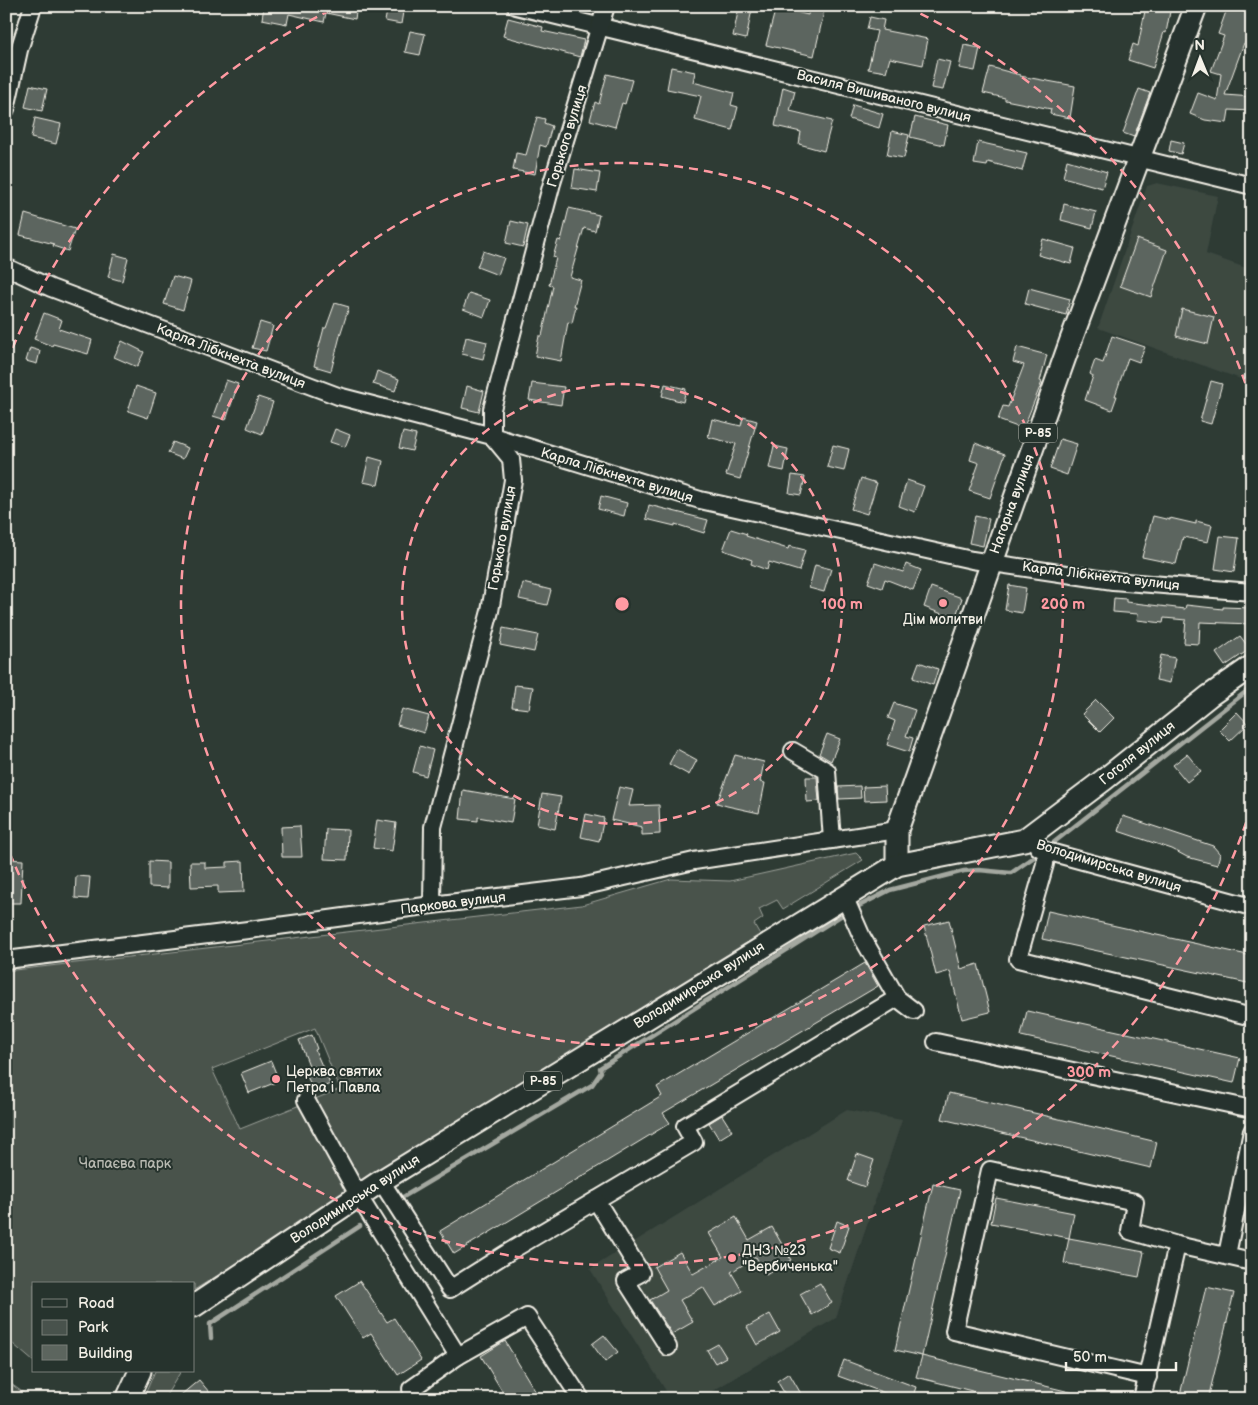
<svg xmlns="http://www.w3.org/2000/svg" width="1258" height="1405" viewBox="0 0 1258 1405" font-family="'Balsamiq Sans',sans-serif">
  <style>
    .built { fill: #3c4841 }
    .green { fill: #48524c; stroke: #9ea29a; fill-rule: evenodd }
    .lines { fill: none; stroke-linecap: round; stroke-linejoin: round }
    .stream { stroke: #a4a8a0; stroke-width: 4.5 }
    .building { fill: #5c655e; stroke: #f4f1e8 }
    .minor-casing { stroke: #f4f1e8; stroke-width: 20 }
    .major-casing { stroke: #f4f1e8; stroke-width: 25 }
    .minor { stroke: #26332d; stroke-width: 16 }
    .major { stroke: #26332d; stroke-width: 21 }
    .ring { fill: none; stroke: #ff9aa2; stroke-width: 2.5; stroke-dasharray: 9 6 }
    .poi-dot { fill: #ff9aa2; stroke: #26332d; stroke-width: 2 }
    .labels { text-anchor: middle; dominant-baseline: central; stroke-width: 4; stroke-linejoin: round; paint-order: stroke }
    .shield { fill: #26332d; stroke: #b6b8b0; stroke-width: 1 }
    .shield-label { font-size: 12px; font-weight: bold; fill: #f4f1e8 }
    .street-label { font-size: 14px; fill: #f4f1e8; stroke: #26332d }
    .poi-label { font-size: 14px; fill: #f4f1e8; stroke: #26332d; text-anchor: start }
    .park-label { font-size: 14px; fill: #b8b9b1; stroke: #26332d }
    .centre { fill: #ff9aa2; stroke: #26332d; stroke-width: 2.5 }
    .ring-label { font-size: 15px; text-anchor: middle; font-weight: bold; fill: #ff9aa2; stroke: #26332d; stroke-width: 4; stroke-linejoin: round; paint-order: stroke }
  </style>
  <rect width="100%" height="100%" fill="#2e3b34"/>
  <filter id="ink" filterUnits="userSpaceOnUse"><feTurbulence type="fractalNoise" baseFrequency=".02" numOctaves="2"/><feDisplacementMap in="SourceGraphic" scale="10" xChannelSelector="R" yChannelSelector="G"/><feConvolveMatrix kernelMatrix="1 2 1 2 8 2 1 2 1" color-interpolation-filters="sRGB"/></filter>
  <g filter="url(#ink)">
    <!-- built -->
    <g class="built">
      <polygon points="1157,183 1218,196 1206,254 1252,270 1252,383 1098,328 1147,186"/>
      <polygon points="847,1110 902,1120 836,1318 699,1399 671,1399 590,1269"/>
    </g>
    <!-- green -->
    <g class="green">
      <path d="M856 853 863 860 783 909 777 900 759 909 763 918 754 924 762 938 194 1290V1284H34V1362L6 1338V971L582 905 671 879 730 881ZM315 1028 340 1089 240 1129 212 1069Z"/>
      <polygon points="155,1371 181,1371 164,1399 143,1399"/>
      <polygon points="11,1384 32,1399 6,1399 6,1388"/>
    </g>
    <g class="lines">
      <!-- stream -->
      <g class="stream">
        <polyline points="1048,847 1252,687"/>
        <polyline points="857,907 890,890 964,871 979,870 1011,873 1040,853"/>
        <polyline points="398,1200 592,1085 601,1072 600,1068 842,915"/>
        <polyline points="211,1338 210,1324 360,1226"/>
      </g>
    </g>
    <!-- building -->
    <g class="building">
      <polygon points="264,6 357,6 355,19 326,13 324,22 289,14 287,24 262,19"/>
      <polygon points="388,6 404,6 401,24 385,21"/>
      <polygon points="1146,6 1171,6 1166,33 1164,32 1153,68 1128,60 1133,44 1138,46"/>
      <polygon points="1228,6 1252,6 1252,27 1246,43 1244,43 1225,95 1252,97 1252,111 1229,110 1227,123 1205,120 1190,114 1198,93 1217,100 1221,74 1211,71 1224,36 1218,34"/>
      <polygon points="739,7 752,9 746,39 733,36"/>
      <polygon points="776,7 808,15 809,9 824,12 814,56 766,45"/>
      <polygon points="870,17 884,20 882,30 928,39 923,65 890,58 886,72 868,69 877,31 867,29"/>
      <polygon points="508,18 543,27 542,31 584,40 580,57 503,36"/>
      <polygon points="410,31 425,34 420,55 405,52"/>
      <polygon points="964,45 980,48 975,71 959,68"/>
      <polygon points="937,59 950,62 943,90 931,88"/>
      <polygon points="671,67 695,72 693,82 734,93 731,105 738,107 732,130 695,120 701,96 667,89"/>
      <polygon points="990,67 1020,75 1020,76 1075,86 1070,118 1050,114 1051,109 1005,100 1005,98 983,93"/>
      <polygon points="607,74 632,80 625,104 622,103 615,127 590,120 595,102 599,104"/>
      <polygon points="30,85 47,89 42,111 25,107"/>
      <polygon points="783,87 795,91 790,111 832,121 824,151 799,144 801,132 775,126"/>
      <polygon points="1139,89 1150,93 1134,137 1123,133"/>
      <polygon points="853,105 883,114 879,128 849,119"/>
      <polygon points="537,117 545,119 544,123 552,126 546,147 540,145 535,174 513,170 516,153 526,155"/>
      <polygon points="915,117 948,125 944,145 910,137"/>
      <polygon points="35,118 61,124 56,144 31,138"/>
      <polygon points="892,131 909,135 904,158 887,155"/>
      <polygon points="1171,140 1184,143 1181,154 1169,151"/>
      <polygon points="978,142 1027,153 1022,171 988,162 987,166 974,164"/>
      <polygon points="1067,160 1107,172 1102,188 1063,177"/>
      <polygon points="575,169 600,173 597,192 572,188"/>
      <polygon points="1064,204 1096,212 1092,228 1061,220"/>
      <polygon points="569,208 599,215 595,231 584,228 570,277 581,280 574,306 576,306 572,323 568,322 561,361 535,356 539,336 542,336 553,286 549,285 556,258 553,257 558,240 561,241"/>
      <polygon points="25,214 75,229 68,251 53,246 54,244 20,235"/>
      <polygon points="511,221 528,225 523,247 506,243"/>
      <polygon points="1043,239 1075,248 1071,264 1038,255"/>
      <polygon points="1137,239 1167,250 1151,297 1120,286"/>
      <polygon points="483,251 504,258 498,275 477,267"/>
      <polygon points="114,254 128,258 122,281 108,277"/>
      <polygon points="173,276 191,281 183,310 164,304"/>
      <polygon points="1029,288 1070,299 1066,315 1025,304"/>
      <polygon points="469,293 490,300 484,317 463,309"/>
      <polygon points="335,303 349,307 341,332 331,371 314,366 324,328 326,328"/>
      <polygon points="1182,309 1214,317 1208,344 1176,336"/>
      <polygon points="44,313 62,320 59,329 92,340 88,354 53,344 52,346 34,339"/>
      <polygon points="260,322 273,326 266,351 252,348"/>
      <polygon points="1112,336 1145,347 1139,362 1128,358 1115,396 1117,396 1112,410 1085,400 1093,376 1090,374 1095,360 1103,363"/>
      <polygon points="466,337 487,342 483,359 462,354"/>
      <polygon points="122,341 144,352 137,367 114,357"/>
      <polygon points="1017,347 1047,355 1040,381 1042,382 1023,429 998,420 1003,406 1008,407 1024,365 1013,362"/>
      <polygon points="30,348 40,351 37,364 26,361"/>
      <polygon points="377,371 399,379 395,391 373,384"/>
      <polygon points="226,380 238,384 226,420 213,416"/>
      <polygon points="1211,381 1222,384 1211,424 1200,421"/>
      <polygon points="532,383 564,387 561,405 529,400"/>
      <polygon points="665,384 686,389 683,402 662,396"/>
      <polygon points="136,386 156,393 148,418 128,411"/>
      <polygon points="467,386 484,391 479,412 462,408"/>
      <polygon points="258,397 273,402 262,434 247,428"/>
      <polygon points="743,417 757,421 740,479 726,475 736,444 708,437 712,419 741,426"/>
      <polygon points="335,429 350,435 345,447 330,442"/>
      <polygon points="403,432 416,435 412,451 399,448"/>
      <polygon points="1060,439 1077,444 1067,475 1050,469"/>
      <polygon points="173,442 188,448 183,459 168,453"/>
      <polygon points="975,443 1005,454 990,498 969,491 979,463 970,460"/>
      <polygon points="833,445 849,449 844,471 827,467"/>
      <polygon points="774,446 788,449 784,471 769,468"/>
      <polygon points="369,457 383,461 378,485 363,482"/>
      <polygon points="792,475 805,477 801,495 789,493"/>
      <polygon points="861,478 877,483 867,514 851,509"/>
      <polygon points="907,480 924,486 915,512 899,506"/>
      <polygon points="601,496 627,503 624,516 598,509"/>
      <polygon points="649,505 708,520 704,533 675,524 675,526 646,519"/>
      <polygon points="975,516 989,519 983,546 969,543"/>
      <polygon points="1153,516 1170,520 1170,518 1196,524 1196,521 1212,525 1208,542 1183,537 1176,564 1142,557"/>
      <polygon points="731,529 747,534 746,536 788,549 789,546 805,550 799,571 769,562 767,570 751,564 752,560 723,550"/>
      <polygon points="1220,536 1239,538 1234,572 1215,569"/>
      <polygon points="875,563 903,572 906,564 921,570 913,590 885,579 882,588 868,583"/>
      <polygon points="815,565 831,569 824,592 809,588"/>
      <polygon points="523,583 551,590 547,605 519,599"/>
      <polygon points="1009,585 1026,588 1022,613 1005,610"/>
      <polygon points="931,587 962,598 955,619 924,607"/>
      <polygon points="1114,598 1126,599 1126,602 1185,609 1186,605 1223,609 1223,607 1252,608 1251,624 1200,622 1199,644 1184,643 1186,620 1164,618 1163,623 1137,620 1138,614 1113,612"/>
      <polygon points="503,628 538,635 534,652 500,645"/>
      <polygon points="1240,636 1250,649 1225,666 1216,653"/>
      <polygon points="1161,655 1175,658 1170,683 1156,680"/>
      <polygon points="919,662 938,669 933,685 913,678"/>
      <polygon points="515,685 533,687 529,709 512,707"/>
      <polygon points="1096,700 1114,718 1100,732 1082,714"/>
      <polygon points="894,703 915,710 906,736 913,738 909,752 887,745 895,721 888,718"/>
      <polygon points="402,709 429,716 424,733 397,725"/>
      <polygon points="1237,712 1248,724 1230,741 1219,730"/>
      <polygon points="827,734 840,739 831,761 819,754"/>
      <polygon points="420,746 433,750 426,776 413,772"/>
      <polygon points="677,749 697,760 689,775 669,764"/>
      <polygon points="1187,754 1201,771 1187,782 1173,765"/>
      <polygon points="735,755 764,762 760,782 765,783 759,813 727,806 717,803"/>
      <polygon points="806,777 817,777 819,801 807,802"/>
      <polygon points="860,786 861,798 839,799 838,787"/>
      <polygon points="885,786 886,800 864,801 863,787"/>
      <polygon points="619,787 633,790 629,806 659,805 660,834 642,835 642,827 611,820"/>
      <polygon points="463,790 515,799 511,823 478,817 478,821 460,819"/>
      <polygon points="542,794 561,797 555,829 537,825"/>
      <polygon points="586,814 604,818 599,841 581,837"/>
      <polygon points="1123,816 1213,846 1220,854 1217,865 1187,857 1172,849 1118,831"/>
      <polygon points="377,820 396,823 392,851 373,848"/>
      <polygon points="300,826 302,857 282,857 281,827"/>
      <polygon points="326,829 348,830 347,860 324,859"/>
      <polygon points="6,859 23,860 21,903 6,903"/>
      <polygon points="149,861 168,862 168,888 149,887"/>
      <polygon points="243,861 244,892 218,893 218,886 191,887 190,862 205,862 205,868 227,867 227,862"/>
      <polygon points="76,876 90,877 88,899 75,898"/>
      <polygon points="1048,911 1252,956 1252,984 1042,939"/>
      <polygon points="949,920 961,969 978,964 990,1012 962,1019 950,971 936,975 924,926"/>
      <polygon points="865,963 878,986 663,1113 670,1123 454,1254 440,1231 662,1096 657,1087"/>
      <polygon points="1027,1011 1240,1058 1234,1083 1021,1036"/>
      <polygon points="312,1035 317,1049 315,1050 330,1084 314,1091 304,1070 310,1068 299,1040"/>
      <polygon points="271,1061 279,1081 249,1093 241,1073"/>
      <polygon points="949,1093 1157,1142 1151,1168 942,1119"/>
      <polygon points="722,1115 732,1131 719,1139 709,1123"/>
      <polygon points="857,1154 874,1160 865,1187 848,1181"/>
      <polygon points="933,1184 960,1190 922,1356 895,1350"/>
      <polygon points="996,1198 1074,1213 1069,1238 991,1223"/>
      <polygon points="736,1217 749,1240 772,1227 791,1260 766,1275 756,1257 731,1272 742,1291 715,1306 703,1287 680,1300 693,1322 672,1334 650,1300 667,1290 654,1267 680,1252 693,1274 723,1257 709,1233"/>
      <polygon points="837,1221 849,1226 840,1253 828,1248"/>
      <polygon points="1069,1238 1144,1252 1139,1277 1064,1263"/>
      <polygon points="360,1281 387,1322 394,1318 421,1360 398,1375 371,1333 363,1338 336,1296"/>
      <polygon points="820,1283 832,1303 812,1315 800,1294"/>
      <polygon points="1206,1287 1234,1293 1208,1399 1179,1399"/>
      <polygon points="770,1314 780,1332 757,1345 747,1327"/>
      <polygon points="604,1335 618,1352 605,1362 592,1344"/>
      <polygon points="505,1341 540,1399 507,1399 481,1356"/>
      <polygon points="718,1344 726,1357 715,1363 707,1350"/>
      <polygon points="922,1356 1078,1394 1077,1399 1004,1399 916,1377"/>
      <polygon points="844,1360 916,1387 912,1399 901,1399 838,1376"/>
      <polygon points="789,1373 804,1399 788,1399 777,1381"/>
      <polygon points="199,1380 215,1399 176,1399"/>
    </g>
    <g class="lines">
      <defs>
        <g id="minor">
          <polyline points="516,6 1252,186"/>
          <polyline points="6,109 19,50 33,6"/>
          <polyline points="6,267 51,288 338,396 492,436 700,500 972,560 1113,581 1252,592"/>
          <polyline points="793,751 827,771 832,840"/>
          <polyline points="1038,847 1046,851 1252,907"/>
          <polyline points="1046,851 1045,864 1018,959 1252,1017"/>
          <polyline points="844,896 862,937 897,998 914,1011"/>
          <polyline points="432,905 433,827 490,611 513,480 511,459 492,436 492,409 552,183 606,6"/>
          <polyline points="6,960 256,929 432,905 581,887 694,861 897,830"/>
          <polyline points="936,1042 1252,1109"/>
          <polyline points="306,1100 358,1195 458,1356 527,1317 581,1399"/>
          <polyline points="381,1181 450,1289 507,1253 694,1142 685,1126 897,998"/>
          <polyline points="596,1200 641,1273 626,1281 668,1347"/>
          <polyline points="1227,1255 1252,1131"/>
          <polyline points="1148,1377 954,1331 990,1170 1135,1202 1130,1231 1177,1245 1252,1262"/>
          <polyline points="411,1389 458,1356"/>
          <polyline points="1142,1399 1177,1245"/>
        </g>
        <g id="major">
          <polyline points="897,865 897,830 1071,340 1196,6"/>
          <polyline points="194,1306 381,1181 897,865 1024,840 1105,779 1209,696 1252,666"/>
          <polyline points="127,1399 140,1371"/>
        </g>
      </defs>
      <!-- minor casing -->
      <use href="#minor" class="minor-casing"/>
      <!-- major casing -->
      <use href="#major" class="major-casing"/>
      <!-- minor -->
      <use href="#minor" class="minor"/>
      <!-- major -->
      <use href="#major" class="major"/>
    </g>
  </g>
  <!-- distance rings -->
  <g class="ring">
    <circle cx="622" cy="604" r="220"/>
    <circle cx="622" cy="604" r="441"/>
    <path d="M1251 808A661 661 0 0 1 7 846M7 362A661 661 0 0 1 337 7M907 7A661 661 0 0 1 1251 400"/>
  </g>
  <!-- markers -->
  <g class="poi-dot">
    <circle cx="943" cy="603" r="5"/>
    <circle cx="276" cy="1079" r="5"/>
    <circle cx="732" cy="1258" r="5"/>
  </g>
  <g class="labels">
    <!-- shield labels -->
    <g class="shield">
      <rect x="1019" y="423.5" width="38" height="19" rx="4"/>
      <rect x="524" y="1071.5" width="38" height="19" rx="4"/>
    </g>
    <g class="shield-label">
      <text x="1038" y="433">Р-85</text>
      <text x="543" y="1081">Р-85</text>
    </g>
    <!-- street labels -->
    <g class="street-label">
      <text transform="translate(884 96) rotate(14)">Василя Вишиваного вулиця</text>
      <text transform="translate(567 136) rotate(-73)">Горького вулиця</text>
      <text transform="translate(231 356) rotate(21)">Карла Лібкнехта вулиця</text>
      <text transform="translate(617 475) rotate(17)">Карла Лібкнехта вулиця</text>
      <text transform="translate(1012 504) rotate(-70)">Нагорна вулиця</text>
      <text transform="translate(502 538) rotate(-80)">Горького вулиця</text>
      <text transform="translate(1101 576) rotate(7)">Карла Лібкнехта вулиця</text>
      <text transform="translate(1137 753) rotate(-39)">Гоголя вулиця</text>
      <text transform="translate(1109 866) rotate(17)">Володимирська вулиця</text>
      <text transform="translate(453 903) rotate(-7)">Паркова вулиця</text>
      <text transform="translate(699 985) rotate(-32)">Володимирська вулиця</text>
      <text transform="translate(355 1199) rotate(-33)">Володимирська вулиця</text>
    </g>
    <!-- poi labels -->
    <g class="poi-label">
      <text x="943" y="619" text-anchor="middle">Дім молитви</text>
      <text x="286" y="1071">Церква святих<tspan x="286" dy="16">Петра і Павла</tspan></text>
      <text x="742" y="1250">ДНЗ №23<tspan x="742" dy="16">"Вербиченька"</tspan></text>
    </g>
    <!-- park labels -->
    <g class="park-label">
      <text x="125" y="1163">Чапаєва парк</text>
    </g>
  </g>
  <circle cx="622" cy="604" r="8" class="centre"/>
  <g class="ring-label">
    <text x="842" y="609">100 m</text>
    <text x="1063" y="609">200 m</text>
    <text x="1089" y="1077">300 m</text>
  </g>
  <!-- margin -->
  <rect width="1258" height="1405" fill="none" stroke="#26332d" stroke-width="25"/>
  <rect x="12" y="12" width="1233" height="1380" fill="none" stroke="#f4f1e8" stroke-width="2" filter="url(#ink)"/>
  <!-- legend -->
  <rect x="32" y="1282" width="162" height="90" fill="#26332d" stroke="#787f78"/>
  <rect x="42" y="1299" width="25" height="8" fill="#26332d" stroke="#787f78"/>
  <text x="78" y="1308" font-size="15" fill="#f4f1e8">Road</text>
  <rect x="42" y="1320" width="25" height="15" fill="#48524c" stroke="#787f78"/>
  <text x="78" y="1332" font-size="15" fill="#f4f1e8">Park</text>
  <rect x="42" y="1345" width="25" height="15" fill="#5c655e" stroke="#787f78"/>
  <text x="78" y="1358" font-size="15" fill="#f4f1e8">Building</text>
  <!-- north arrow -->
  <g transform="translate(1200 58) rotate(359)" stroke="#26332d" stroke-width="4" paint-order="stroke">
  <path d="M0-4L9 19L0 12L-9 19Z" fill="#f4f1e8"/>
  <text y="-8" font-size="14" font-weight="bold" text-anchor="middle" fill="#f4f1e8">N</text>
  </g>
  <!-- scale -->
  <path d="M1066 1362v8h110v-8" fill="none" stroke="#f4f1e8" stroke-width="2.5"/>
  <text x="1073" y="1362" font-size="15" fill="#f4f1e8" stroke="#26332d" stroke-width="4" paint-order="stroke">50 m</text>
</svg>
